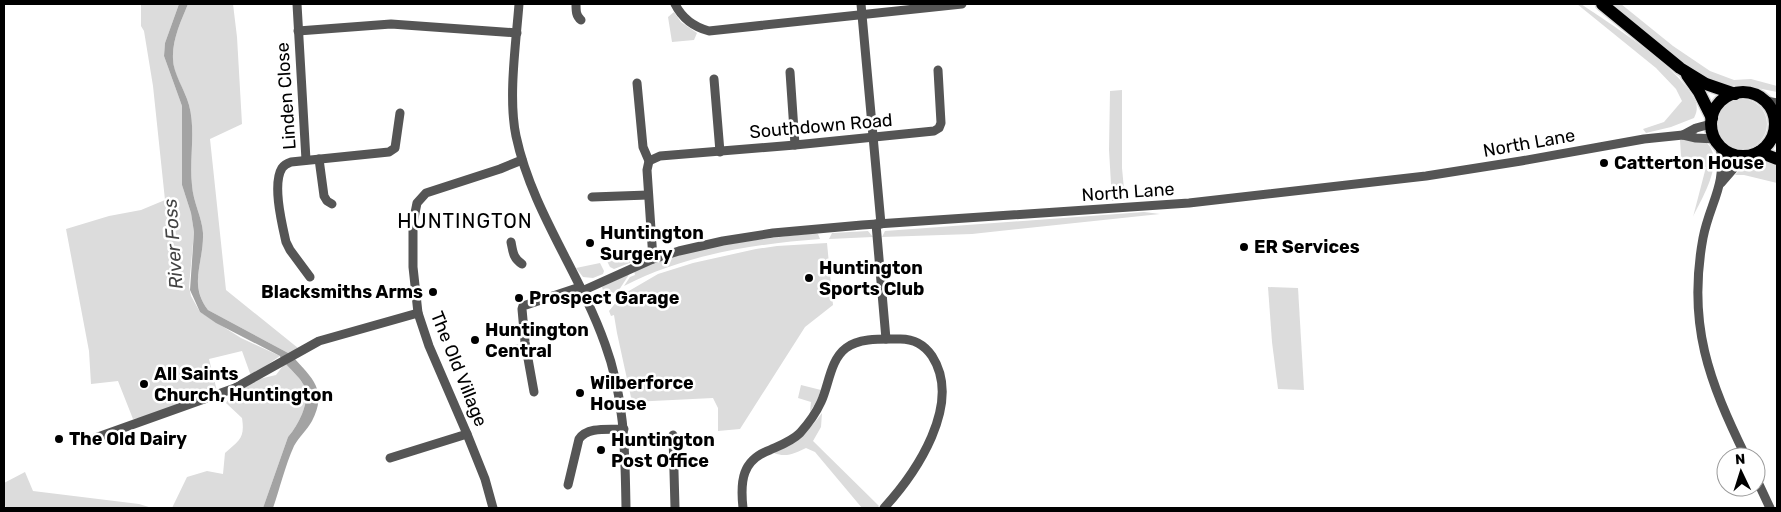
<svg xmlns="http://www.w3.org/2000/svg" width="1781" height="512" viewBox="0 0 1781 512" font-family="Rubik,sans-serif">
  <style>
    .green { fill: #dcdcdc }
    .water { fill: #a3a3a3 }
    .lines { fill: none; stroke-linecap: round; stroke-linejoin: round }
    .highway-casing { stroke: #dbdbdb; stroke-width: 15 }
    .minor { stroke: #555; stroke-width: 9 }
    .highway { stroke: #000; stroke-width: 12 }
    .poi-dot { fill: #000; stroke: #fff; stroke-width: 2 }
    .labels { text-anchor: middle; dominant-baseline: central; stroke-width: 5; stroke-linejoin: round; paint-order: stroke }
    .street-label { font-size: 18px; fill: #000; stroke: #fff }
    .poi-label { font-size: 18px; font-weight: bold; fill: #000; stroke: #fff; text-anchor: start }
    .water-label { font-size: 19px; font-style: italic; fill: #444; stroke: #fff }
    .quarter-label { font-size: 20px; letter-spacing: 1px; fill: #000; stroke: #fff }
  </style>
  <rect width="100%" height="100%" fill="#fff"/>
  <!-- green -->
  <g class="green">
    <polygon points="141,4 179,4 165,43 164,56 182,106 182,185 191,213 194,232 189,287 191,296 200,312 241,338 280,356 251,376 242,351 209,359 217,391 182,400 181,406 152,416 133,419 118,381 91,384 89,351 66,229 109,216 141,210 165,200 153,86 144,31 141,26"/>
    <path d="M188 4H233L237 37 242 124 210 139 226 290 298 348 290 354 208 310C188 283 204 263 203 233 202 217 193 202 192 185 189 159 196 131 189 105 185 90 173 74 173 59 172 40 181 21 188 4Z"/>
    <path d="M1577 4H1581C1612 25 1679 67 1695 100 1698 107 1697 112 1694 118L1671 127 1646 133 1643 129 1664 122 1682 101 1676 89 1656 68Z"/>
    <polygon points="1612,4 1621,4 1673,46 1710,71 1734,80 1751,79 1777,86 1777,92 1742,85 1727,86 1714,83 1695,72 1667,52"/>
    <polygon points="674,12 681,22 697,33 694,40 672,42 668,17"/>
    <polygon points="1122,90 1122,168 1125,200 1112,201 1109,150 1110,91"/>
    <circle cx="1742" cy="124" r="25"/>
    <path d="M1698 137C1731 152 1704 194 1693 217L1706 167H1685L1681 156 1680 140Z"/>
    <polygon points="1753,161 1767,161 1777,166 1777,183 1744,175 1735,175 1743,166"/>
    <polygon points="1144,212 1160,214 972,234 882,237 885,231"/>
    <polygon points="868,231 873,237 829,239 832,233"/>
    <path d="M815 233 818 234 820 239C753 244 684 255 624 286L630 277 635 275 634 271C691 246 754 240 815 233Z"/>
    <polygon points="827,243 833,305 805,327 740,429 718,431 718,408 713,398 632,402 617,333 614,315 611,316 609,311 622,295 658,274 693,263 756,249 777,246"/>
    <polygon points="645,254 640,259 614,269 610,267 607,261"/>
    <polygon points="600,263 604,271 603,274 593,278 583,277 576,268"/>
    <polygon points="630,273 619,290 605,297 602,287"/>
    <polygon points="1268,287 1298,288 1304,390 1278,389 1272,342"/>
    <polygon points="518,344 521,353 501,358 498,349"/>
    <path d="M285 363C302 382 313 387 302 414 298 423 294 430 288 437L263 508H172L187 477 207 471 223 474 225 453C240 440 245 438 242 418L226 403 231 395 259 379 276 375Z"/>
    <polygon points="801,385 821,390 817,400 810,412 811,402 798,398"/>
    <path d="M822 413 821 427 813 441 879 506 877 508H862L815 452 806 448C796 453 786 458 774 453 794 443 809 431 822 413Z"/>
    <polygon points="25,472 33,491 139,504 152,508 6,508 4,502 4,483"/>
  </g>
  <!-- water -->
  <g class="water">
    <path d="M179 4H188C181 21 172 40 173 59 173 73 185 90 189 105 196 131 189 159 192 185 193 202 202 217 203 233 204 263 188 284 208 310L290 354 281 359 280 356 216 323 200 312 190 290 194 232 191 213 182 185V106L164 56 165 43Z"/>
    <path d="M293 357C312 378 328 390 312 421 307 430 299 437 294 446 285 466 280 488 273 508H263L288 437C294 430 298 423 302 414 313 387 302 382 285 363Z"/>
  </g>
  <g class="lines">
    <defs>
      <g id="highway">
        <polyline points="1602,4 1680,68 1706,84 1735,94"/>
        <polyline points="1687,75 1699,92 1712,118"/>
        <circle cx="1743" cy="124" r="32"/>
        <polyline points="1759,152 1777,159"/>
      </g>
    </defs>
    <!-- highway casing -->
    <use href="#highway" class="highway-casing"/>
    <!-- minor -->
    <g class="minor">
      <polyline points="297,4 306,160"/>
      <path d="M519 4C516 43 508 98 516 136 532 211 580 273 605 344 625 398 625 452 626 508"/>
      <path d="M576 4C576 11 576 16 581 20"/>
      <path d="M675 4C682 18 694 27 709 31L962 4"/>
      <polyline points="861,4 881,224"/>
      <polyline points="298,31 391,24 517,33"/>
      <polyline points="790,72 795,145"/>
      <polyline points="714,79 720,152"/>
      <polyline points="637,83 643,147 649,161 647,170 653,259"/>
      <polyline points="1766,101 1777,103"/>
      <polyline points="1775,122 1777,120"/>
      <polyline points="1683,135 1696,128 1711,124"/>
      <path d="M1720 146C1727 186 1710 202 1703 238 1687 325 1709 381 1746 457"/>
      <polyline points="319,159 324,196 327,201 332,204"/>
      <polyline points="649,161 660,156 795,145 934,131 939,128 941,123 938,70"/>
      <polyline points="1721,183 1734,168 1751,156"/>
      <polyline points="592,197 648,195"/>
      <polyline points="876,224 886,339"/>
      <path d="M511 242C513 252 513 258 522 264"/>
      <path d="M310 277 290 250 286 242C282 224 272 184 282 168 284 165 288 163 291 162L389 152 395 148 400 113"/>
      <polyline points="582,291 653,259 679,251 723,241 773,233 862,225 1189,203 1426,176 1521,161 1644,139 1683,135 1696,138 1715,139"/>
      <polyline points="534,392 525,342 522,309 523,306 580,287"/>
      <polyline points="673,435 675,508"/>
      <polyline points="95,438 235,388 319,341 418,313"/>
      <polyline points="390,458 467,434"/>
      <polyline points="1756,478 1770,508"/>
      <path d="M568 485 579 439C588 426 610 430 624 429"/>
      <polyline points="493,508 485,479 467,434 429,346 418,313 413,267 413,223 417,203 426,193 500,169 522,160"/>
      <path d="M743 508C740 481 742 460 770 450 781 445 792 441 800 433 808 424 816 413 821 402 829 385 830 360 846 348 859 338 881 339 897 339 912 338 924 344 932 356 963 404 916 473 884 508"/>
    </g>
    <!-- highway -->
    <use href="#highway" class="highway"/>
  </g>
  <!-- markers -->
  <g class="poi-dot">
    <circle cx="1604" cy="163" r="5"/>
    <circle cx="590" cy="243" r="5"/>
    <circle cx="1244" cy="247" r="5"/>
    <circle cx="809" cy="278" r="5"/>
    <circle cx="433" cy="292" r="5"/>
    <circle cx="519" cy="298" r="5"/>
    <circle cx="475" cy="340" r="5"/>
    <circle cx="144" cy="384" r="5"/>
    <circle cx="580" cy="393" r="5"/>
    <circle cx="59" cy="439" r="5"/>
    <circle cx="601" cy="450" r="5"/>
  </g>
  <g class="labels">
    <!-- street labels -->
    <g class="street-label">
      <text transform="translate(286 96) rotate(-94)">Linden Close</text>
      <text transform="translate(821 126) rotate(-5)">Southdown Road</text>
      <text transform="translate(1529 143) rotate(-10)">North Lane</text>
      <text transform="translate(1128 192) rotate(-4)">North Lane</text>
      <text transform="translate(459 369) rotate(68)">The Old Village</text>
    </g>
    <!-- poi labels -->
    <g class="poi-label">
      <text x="1614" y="163">Catterton House</text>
      <text x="600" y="233">Huntington<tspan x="600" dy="21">Surgery</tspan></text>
      <text x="1254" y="247">ER Services</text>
      <text x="819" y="268">Huntington<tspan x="819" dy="21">Sports Club</tspan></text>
      <text x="423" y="292" text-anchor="end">Blacksmiths Arms</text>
      <text x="529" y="298">Prospect Garage</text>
      <text x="485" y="330">Huntington<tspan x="485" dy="21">Central</tspan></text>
      <text x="154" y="374">All Saints<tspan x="154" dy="21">Church, Huntington</tspan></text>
      <text x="590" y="383">Wilberforce<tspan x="590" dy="21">House</tspan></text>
      <text x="69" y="439">The Old Dairy</text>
      <text x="611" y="440">Huntington<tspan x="611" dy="21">Post Office</tspan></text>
    </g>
    <!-- water labels -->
    <g class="water-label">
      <text transform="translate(173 244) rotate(-94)">River Foss</text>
    </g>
    <!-- quarter labels -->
    <g class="quarter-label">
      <text x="465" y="221">HUNTINGTON</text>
    </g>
  </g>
  <!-- border -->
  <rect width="1781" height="512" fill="none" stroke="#000000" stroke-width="10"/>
  <!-- north arrow -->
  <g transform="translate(1741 472) rotate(356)"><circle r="24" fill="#ffffff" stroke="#999999"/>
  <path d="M0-4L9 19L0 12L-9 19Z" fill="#000000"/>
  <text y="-8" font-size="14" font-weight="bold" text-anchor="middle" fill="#000000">N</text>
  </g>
</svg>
